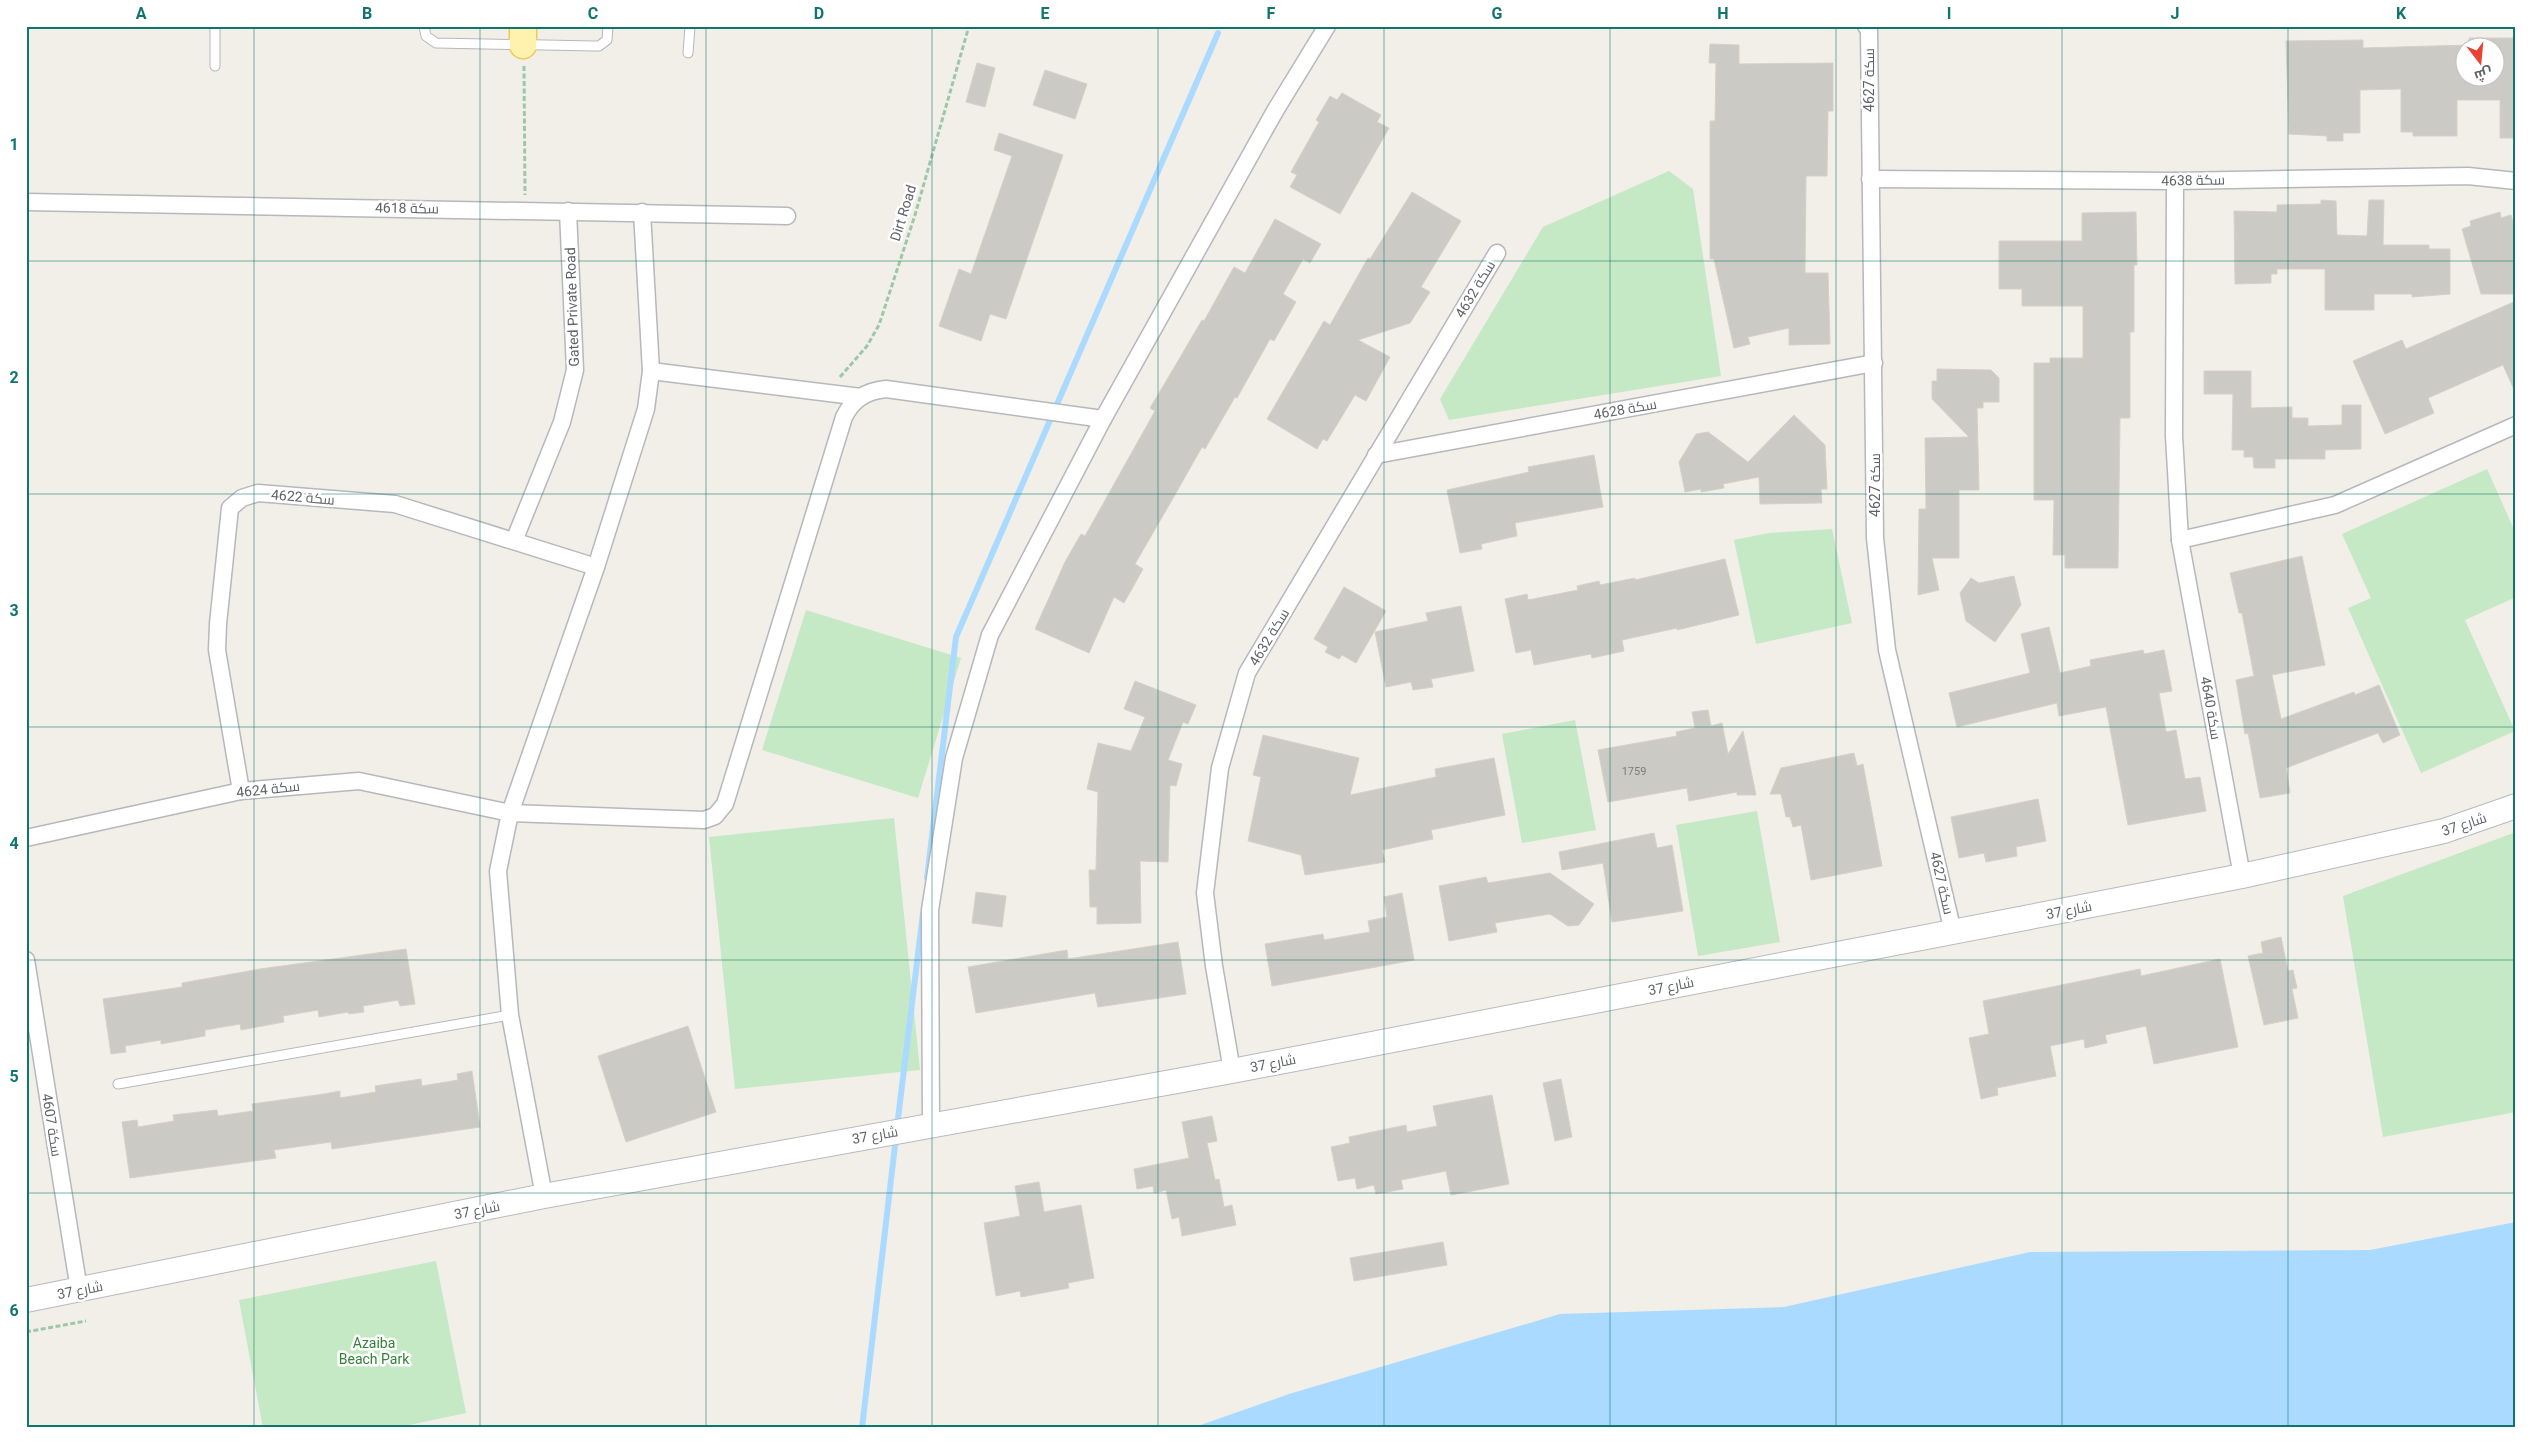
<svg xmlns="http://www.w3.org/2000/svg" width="2542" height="1454" viewBox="0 0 2542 1454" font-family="Roboto,Cairo,sans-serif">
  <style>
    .green { fill: #c5e8c5 }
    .water { fill: #aadaff }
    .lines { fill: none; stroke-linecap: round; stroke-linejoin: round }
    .stream { stroke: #aadaff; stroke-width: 6 }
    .building { fill: #cccac5; stroke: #d6d1c6; fill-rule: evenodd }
    .lane-casing { stroke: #b5b8bc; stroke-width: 11 }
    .street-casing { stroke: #b5b8bc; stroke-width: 19 }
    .secondary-casing { stroke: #b6babf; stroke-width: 26 }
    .primary-casing { stroke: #f2c960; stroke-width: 29 }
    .path { stroke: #9cc7a9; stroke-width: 3; stroke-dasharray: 5 2.5; stroke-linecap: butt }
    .lane { stroke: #fff; stroke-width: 9 }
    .street { stroke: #fff; stroke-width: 16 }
    .secondary { stroke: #fff; stroke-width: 24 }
    .primary { stroke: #fff2af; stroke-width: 26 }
    .grid { fill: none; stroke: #0f766e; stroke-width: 1; stroke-opacity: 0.55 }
    .labels { text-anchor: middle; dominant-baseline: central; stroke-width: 5; stroke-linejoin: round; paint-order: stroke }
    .number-label { font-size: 11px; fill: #7a7d7f }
    .street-label { font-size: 14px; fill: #5f6368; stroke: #fff }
    .park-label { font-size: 14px; fill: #348238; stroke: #fff }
    .neatline { fill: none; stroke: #0f766e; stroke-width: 2 }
    .grid-label { font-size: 16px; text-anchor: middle; font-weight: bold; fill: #0f766e }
  </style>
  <rect width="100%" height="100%" fill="#f1efe8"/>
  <!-- green -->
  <g class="green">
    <polygon points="1669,171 1693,189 1721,376 1449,420 1440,399 1543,227"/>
    <polygon points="2487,469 2516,534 2516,597 2465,620 2515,731 2421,773 2348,608 2371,598 2342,534"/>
    <polygon points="1832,529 1852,623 1756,644 1734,540 1769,533"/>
    <polygon points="806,610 961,658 918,798 762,750"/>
    <polygon points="1575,720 1596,830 1522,843 1502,734"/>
    <polygon points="1757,811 1780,942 1698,956 1676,825"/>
    <polygon points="894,818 920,1070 735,1089 709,837"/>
    <polygon points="2516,832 2516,1112 2383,1137 2343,896"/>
    <polygon points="436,1261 466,1413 395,1428 263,1428 239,1300"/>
  </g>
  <!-- water -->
  <polygon class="water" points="2516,1222 2516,1428 1192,1428 1289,1394 1560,1314 1784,1307 2030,1252 2370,1250"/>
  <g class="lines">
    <!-- stream -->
    <g class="stream">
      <polyline points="927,878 956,637 1218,33"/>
      <polyline points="897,1127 923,913"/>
      <polyline points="862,1428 896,1137"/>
    </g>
  </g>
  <!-- building -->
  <g class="building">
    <path d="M2469 38H2516V138H2500V100H2457V136H2413V132H2401V89L2360 90V133H2343V141H2327V136L2289 134 2286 41 2363 40V48L2469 45ZM2464 48H2494V78H2464Z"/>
    <polygon points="1710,44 1739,45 1739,64 1833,63 1833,111 1828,111 1827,176 1806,176 1805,273 1828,273 1830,344 1789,345 1789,328 1748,337 1750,344 1734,348 1714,259 1710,259 1710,121 1715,121 1716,63 1709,63"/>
    <polygon points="977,63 995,68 985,107 966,102"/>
    <polygon points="1045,70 1087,84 1075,119 1033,105"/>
    <polygon points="1342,93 1381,115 1377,122 1389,128 1340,214 1290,187 1297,175 1291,172 1319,122 1316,120 1330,96 1337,100"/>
    <polygon points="999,133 1063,155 1006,319 990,314 981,341 939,326 959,269 971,274 1012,156 994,150"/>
    <polygon points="1412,192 1461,221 1421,287 1430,292 1410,323 1358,340 1390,357 1366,401 1355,395 1327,441 1323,439 1317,449 1267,419 1324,321 1330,325 1368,258 1370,259"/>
    <polygon points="2321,200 2336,201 2337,235 2367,236 2369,200 2384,200 2383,245 2429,245 2429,249 2450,249 2450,294 2412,297 2412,294 2374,294 2374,310 2325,310 2325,269 2277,269 2277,274 2271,274 2271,283 2235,284 2234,211 2277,212 2277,205 2321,204"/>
    <polygon points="2136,212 2137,265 2134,265 2134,332 2130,332 2130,418 2120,418 2118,568 2065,568 2065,555 2053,555 2054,500 2034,500 2034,363 2050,363 2050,358 2083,358 2083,306 2022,306 2022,289 1999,289 1999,241 2082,241 2082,213"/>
    <polygon points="2500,212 2501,218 2511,215 2516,233 2516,294 2481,294 2462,229 2471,226 2470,221"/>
    <polygon points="1275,219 1321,244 1310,263 1303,259 1283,294 1296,302 1274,341 1270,339 1237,398 1235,397 1205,449 1202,447 1172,500 1135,564 1143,569 1124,603 1114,597 1089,653 1035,629 1065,562 1081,534 1085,536 1155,411 1150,408 1165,383 1202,320 1204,321 1234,267 1245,273"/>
    <polygon points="2516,301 2516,394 2503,365 2428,398 2434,413 2385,434 2353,361 2402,340 2406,349"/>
    <polygon points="1937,369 1991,370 1999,378 1999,402 1983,402 1983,408 1977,408 1979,490 1959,490 1959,558 1932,558 1939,590 1918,595 1919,509 1926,509 1925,438 1969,437 1932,399 1932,381 1937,381"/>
    <polygon points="2204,371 2251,371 2251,408 2292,407 2292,418 2308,418 2308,426 2342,425 2342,405 2361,405 2361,449 2325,450 2325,459 2275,459 2275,468 2254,468 2253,457 2244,457 2244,450 2232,450 2233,394 2204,394"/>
    <polygon points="1794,415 1825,445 1827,489 1821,489 1822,503 1760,504 1759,477 1723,484 1724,488 1701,492 1701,489 1685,492 1679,462 1696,434 1708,432 1748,462"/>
    <polygon points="1594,455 1603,507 1515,523 1517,536 1481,544 1482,549 1460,553 1447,490 1529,472 1528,467"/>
    <polygon points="2302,556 2325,665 2272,675 2281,719 2354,692 2355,695 2379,685 2400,735 2383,743 2378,733 2286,768 2290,793 2260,798 2248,733 2245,734 2236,680 2254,676 2242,613 2239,613 2230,573"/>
    <polygon points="1725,559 1739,615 1677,630 1677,628 1622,640 1624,651 1592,658 1591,654 1534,665 1531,650 1516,653 1505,599 1527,594 1528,600 1578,590 1577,586 1599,581 1600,585 1635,578 1635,580"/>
    <polygon points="2014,576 2021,605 1995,642 1966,621 1960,593 1971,578 1979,583"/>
    <polygon points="1344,587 1386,611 1356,663 1342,655 1339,659 1325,652 1328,647 1314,639"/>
    <polygon points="1461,606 1474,671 1431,679 1433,687 1413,690 1411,682 1386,687 1375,632 1428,621 1426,613"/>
    <polygon points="2049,627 2060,673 2091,666 2090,660 2143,650 2144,654 2164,650 2172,691 2159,693 2166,732 2176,730 2185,779 2200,777 2206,811 2128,825 2106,707 2059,716 2057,703 1957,727 1949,693 2030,673 2021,634"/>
    <polygon points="1135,681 1196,705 1188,724 1183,722 1168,760 1182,764 1176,786 1170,785 1168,862 1140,861 1141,923 1097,924 1097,907 1090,907 1089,870 1096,870 1098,792 1087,789 1098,743 1131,751 1145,717 1124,709"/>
    <polygon points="1708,710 1711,726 1722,723 1728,754 1743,731 1756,795 1737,795 1737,792 1689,801 1687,788 1608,802 1598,750 1677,736 1676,732 1695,728 1692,712"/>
    <polygon points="1263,735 1359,758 1350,795 1436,777 1435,769 1494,758 1505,815 1431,830 1433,839 1382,850 1385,862 1305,875 1301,855 1248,841 1261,777 1253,775"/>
    <polygon points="1854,753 1857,766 1863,764 1882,866 1811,880 1801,825 1793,827 1790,817 1786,817 1781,794 1770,794 1781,768"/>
    <polygon points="2038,799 2046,841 2016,847 2017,856 1986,862 1984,853 1959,858 1951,817"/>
    <polygon points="1654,833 1657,848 1672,845 1683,911 1612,922 1603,863 1562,870 1559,852"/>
    <polygon points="1550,873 1594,904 1579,925 1568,926 1550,914 1495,923 1497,932 1449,941 1439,886 1486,877 1488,883"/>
    <polygon points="976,892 1006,896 1002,927 972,923"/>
    <polygon points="1402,893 1414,960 1272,986 1265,944 1323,934 1324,940 1370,932 1368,921 1387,917 1384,897"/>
    <polygon points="2281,937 2288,971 2293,970 2297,988 2292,989 2298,1018 2264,1025 2248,956 2263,953 2261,942"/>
    <polygon points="1178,942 1186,994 1098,1007 1095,993 976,1013 968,967 1067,950 1068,959"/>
    <polygon points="406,949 415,1004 400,1006 398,1000 363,1006 364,1012 349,1014 348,1012 319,1017 318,1010 283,1016 284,1022 241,1030 240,1024 205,1030 205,1036 161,1044 161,1040 125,1046 126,1052 111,1054 103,999 182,987 182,983 260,969"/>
    <polygon points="2220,959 2238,1047 2154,1064 2146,1026 2105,1035 2107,1043 2085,1048 2084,1039 2050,1046 2056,1076 1997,1088 1998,1095 1981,1099 1969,1038 1989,1034 1983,1001 2140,969 2141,976"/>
    <polygon points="688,1026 716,1112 626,1142 598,1056"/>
    <polygon points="472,1071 480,1127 332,1149 331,1142 274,1150 276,1158 130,1178 122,1122 137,1120 138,1127 174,1121 173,1115 217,1110 218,1116 253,1111 252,1104 324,1094 340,1091 340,1098 376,1092 375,1086 421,1079 422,1086 458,1080 457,1074"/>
    <polygon points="1561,1079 1572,1137 1555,1141 1543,1083"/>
    <polygon points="1492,1095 1509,1184 1451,1195 1446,1171 1401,1180 1403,1189 1376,1194 1374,1185 1357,1189 1355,1178 1338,1181 1331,1147 1350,1143 1349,1137 1406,1125 1407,1132 1437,1126 1433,1106"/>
    <polygon points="1212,1116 1217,1141 1207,1143 1215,1180 1219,1179 1224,1207 1232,1205 1236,1225 1182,1236 1179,1217 1172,1219 1166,1190 1154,1193 1153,1186 1137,1189 1134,1169 1189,1158 1182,1122"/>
    <polygon points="1039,1182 1044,1212 1081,1205 1094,1278 1068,1283 1069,1288 1021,1297 1020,1291 996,1296 984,1223 1020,1216 1015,1186"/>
    <polygon points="1443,1242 1447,1265 1354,1281 1350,1258"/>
  </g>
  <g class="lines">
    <defs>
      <g id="lane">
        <polyline points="215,26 215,66"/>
        <polyline points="424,26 426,36 436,43 594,46 599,46 607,40 608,26"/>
        <polyline points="688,53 690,26"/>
        <polyline points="118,1084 510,1015"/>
      </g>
      <g id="street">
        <polyline points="1866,26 1869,30 1875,538 1887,650 1953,932"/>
        <polyline points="1870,179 2175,181 2468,176 2516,181"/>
        <polyline points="2175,181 2174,436 2180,540 2242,876"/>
        <polyline points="26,202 787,216"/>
        <polyline points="651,371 861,397"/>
        <polyline points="1376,455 1874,363"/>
        <polyline points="2180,540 2335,505 2516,425"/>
        <polyline points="514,541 562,422 575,370 568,211"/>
        <polyline points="241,791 217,650 218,624 230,508 242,498 258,493 395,504 596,567"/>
        <path d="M26 838 241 791 359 781 510 813 704 820 715 816 725 804 844 417C853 399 866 391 886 389L1103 419"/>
        <polyline points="26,960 79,1290"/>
        <polyline points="1232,1071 1214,966 1205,893 1220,768 1247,673 1497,253"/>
        <polyline points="931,1125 930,910 954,758 990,635 1103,419 1275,111 1327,26"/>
        <polyline points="544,1196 510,1015 498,871 510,813 596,567 646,409 651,371 642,212"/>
      </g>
      <polyline id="secondary" points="26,1300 544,1196 1232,1071 2242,876 2444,831 2516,806"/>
      <polyline id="primary" points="523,26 523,45"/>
    </defs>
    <!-- lane casing -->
    <use href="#lane" class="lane-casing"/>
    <!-- street casing -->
    <use href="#street" class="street-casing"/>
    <!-- secondary casing -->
    <use href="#secondary" class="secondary-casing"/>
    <!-- primary casing -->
    <use href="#primary" class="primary-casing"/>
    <!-- path -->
    <g class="path">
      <polyline points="524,66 525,195"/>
      <polyline points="840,377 867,346 879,325 915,215 969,26"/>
      <polyline points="26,1332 86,1321"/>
    </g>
    <!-- lane -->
    <use href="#lane" class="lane"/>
    <!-- street -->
    <use href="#street" class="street"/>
    <!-- secondary -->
    <use href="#secondary" class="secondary"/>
    <!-- primary -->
    <use href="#primary" class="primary"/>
  </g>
  <!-- grid -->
  <path class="grid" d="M254 26V1428M480 26V1428M706 26V1428M932 26V1428M1158 26V1428M1384 26V1428M1610 26V1428M1836 26V1428M2062 26V1428M2288 26V1428M26 261H2516M26 494H2516M26 727H2516M26 960H2516M26 1193H2516"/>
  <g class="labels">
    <!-- number labels -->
    <g class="number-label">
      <text x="1634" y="771">1759</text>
    </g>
    <!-- street labels -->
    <g class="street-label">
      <text transform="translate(1869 80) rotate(-90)">سكة 4627</text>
      <text transform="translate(2193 180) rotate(-1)">سكة 4638</text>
      <text transform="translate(407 208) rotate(1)">سكة 4618</text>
      <text transform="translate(903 213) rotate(-73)">Dirt Road</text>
      <text transform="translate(1475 289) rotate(-59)">سكة 4632</text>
      <text transform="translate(572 307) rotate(-92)">Gated Private Road</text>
      <text transform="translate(1625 409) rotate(-10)">سكة 4628</text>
      <text transform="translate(1875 485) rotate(-90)">سكة 4627</text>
      <text transform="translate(303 497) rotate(5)">سكة 4622</text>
      <text transform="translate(1269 637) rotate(-59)">سكة 4632</text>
      <text transform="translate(2211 708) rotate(80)">سكة 4640</text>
      <text transform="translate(268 789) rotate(-6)">سكة 4624</text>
      <text transform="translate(2464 824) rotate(-18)">شارع 37</text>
      <text transform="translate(1942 883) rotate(77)">سكة 4627</text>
      <text transform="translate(2069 910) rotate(-11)">شارع 37</text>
      <text transform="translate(1671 986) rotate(-11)">شارع 37</text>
      <text transform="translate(1273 1063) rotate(-11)">شارع 37</text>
      <text transform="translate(52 1125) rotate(81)">سكة 4607</text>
      <text transform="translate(875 1135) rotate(-10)">شارع 37</text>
      <text transform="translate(477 1210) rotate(-11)">شارع 37</text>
      <text transform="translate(80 1290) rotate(-11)">شارع 37</text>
    </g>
    <!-- park labels -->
    <g class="park-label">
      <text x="374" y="1343">Azaiba<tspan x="374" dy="16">Beach Park</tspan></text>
    </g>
  </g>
  <!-- border -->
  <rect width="2542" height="1454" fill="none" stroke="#ffffff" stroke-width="55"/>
  <!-- north arrow -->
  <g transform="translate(2480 62) rotate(164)"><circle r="24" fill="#ffffff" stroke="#bfc1c3"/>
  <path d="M0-4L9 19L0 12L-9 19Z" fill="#ea4335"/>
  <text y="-8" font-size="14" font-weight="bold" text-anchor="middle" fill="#5f6368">ش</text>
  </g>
  <rect x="28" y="28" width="2486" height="1398" class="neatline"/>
  <g class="grid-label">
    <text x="141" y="19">A</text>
    <text x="367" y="19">B</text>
    <text x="593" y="19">C</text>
    <text x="819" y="19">D</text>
    <text x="1045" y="19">E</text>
    <text x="1271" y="19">F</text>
    <text x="1497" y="19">G</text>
    <text x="1723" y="19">H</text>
    <text x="1949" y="19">I</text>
    <text x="2175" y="19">J</text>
    <text x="2401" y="19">K</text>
    <text x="14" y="150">1</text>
    <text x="14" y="383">2</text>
    <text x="14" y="616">3</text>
    <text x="14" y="849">4</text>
    <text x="14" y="1082">5</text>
    <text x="14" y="1316">6</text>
  </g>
</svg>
